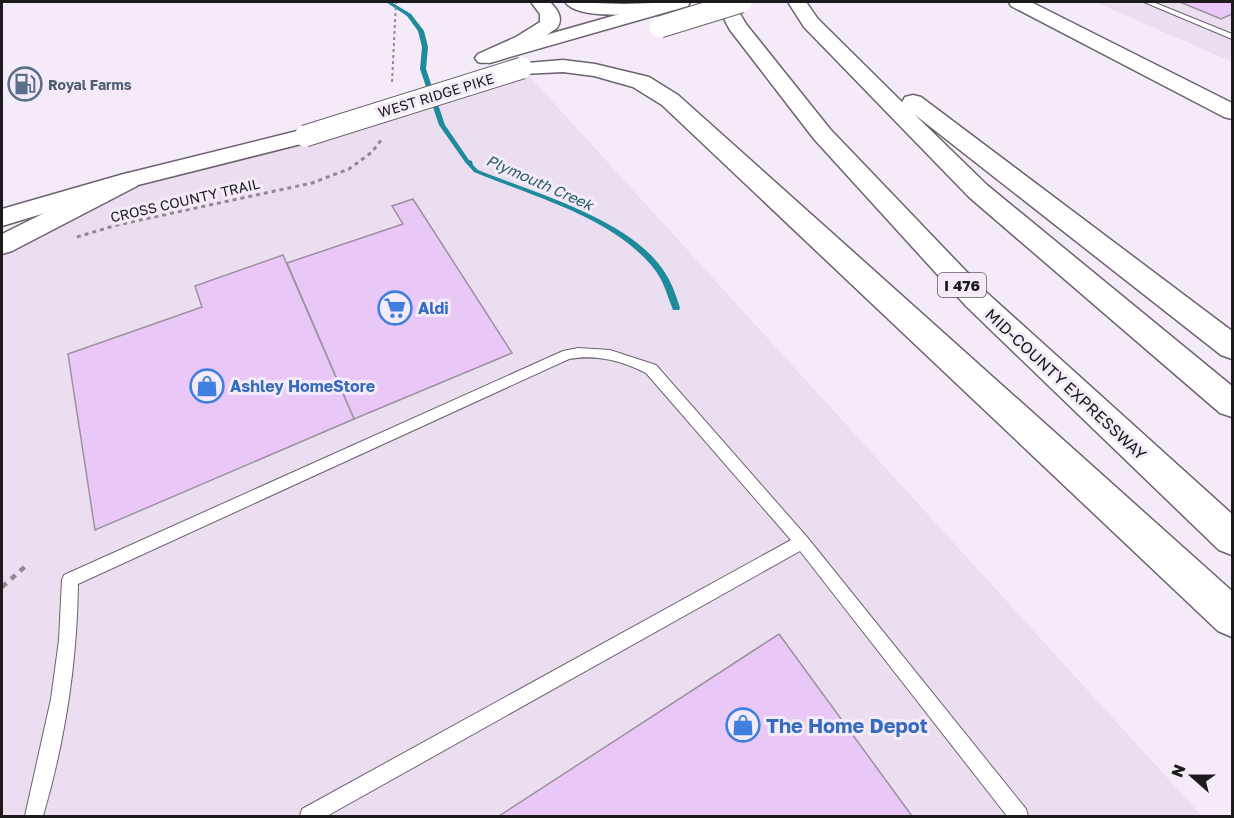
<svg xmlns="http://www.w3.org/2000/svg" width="1234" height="818" viewBox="0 0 1234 818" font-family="'Golos Text',sans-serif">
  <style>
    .built { fill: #ecdef1 }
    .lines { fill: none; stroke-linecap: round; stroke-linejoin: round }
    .stream { fill: #1d8b9c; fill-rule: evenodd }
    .building { fill: #e9c7f7; stroke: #9b929e; stroke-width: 1.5 }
    .lane-casing { stroke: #6b636e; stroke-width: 2 }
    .secondary-casing { stroke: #6b636e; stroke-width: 3 }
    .primary-casing { stroke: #6b636e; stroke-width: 3 }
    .highway-casing { stroke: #6b636e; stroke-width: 3 }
    .path-far2 { stroke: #918a93; stroke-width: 2; stroke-dasharray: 3 3; stroke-linecap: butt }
    .path-far1 { stroke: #918a93; stroke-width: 3; stroke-dasharray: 4 4; stroke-linecap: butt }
    .path { stroke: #918a93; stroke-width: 4.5; stroke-dasharray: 6 6; stroke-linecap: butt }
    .lane { fill: #fff; fill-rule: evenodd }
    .secondary { fill: #fff; fill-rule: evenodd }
    .primary { fill: #fff; fill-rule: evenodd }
    .highway { fill: #fff; fill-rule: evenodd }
    .primary-bridge-casing { stroke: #6b636e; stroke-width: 23; stroke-linecap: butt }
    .primary-bridge { stroke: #fff; stroke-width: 21 }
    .labels { text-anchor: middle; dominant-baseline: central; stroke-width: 6; stroke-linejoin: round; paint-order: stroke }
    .far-service-label { font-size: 14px; font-weight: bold; fill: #4e5e75; stroke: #f5ebf8; text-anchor: start }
    .far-street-label { font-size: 14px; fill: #1d1a1e; stroke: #f5ebf8 }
    .far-water-label { font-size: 15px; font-style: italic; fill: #265f69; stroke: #f5ebf8 }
    .shield { fill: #f5ebf8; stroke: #5e595f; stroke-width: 1.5 }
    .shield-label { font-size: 15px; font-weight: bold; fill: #1d1a1e }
    .shop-label { font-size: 16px; font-weight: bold; fill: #366cbe; stroke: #f5ebf8; text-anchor: start }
    .street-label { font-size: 16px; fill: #1d1a1e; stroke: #f5ebf8 }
    .near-shop-label { font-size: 20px; font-weight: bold; fill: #366cbe; stroke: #f5ebf8; text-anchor: start }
  </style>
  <rect width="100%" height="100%" fill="#f5ebf8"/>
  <!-- built -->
  <g class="built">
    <polygon points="1095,2 1232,2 1232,62"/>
    <polygon points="522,68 1202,816 2,816 2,245 129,180"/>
  </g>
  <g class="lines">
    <!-- stream -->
    <path class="stream" d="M386 2H391L411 14 424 31 428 47 426 69 445 125 469 160 472 161 473 165 478 170C532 192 621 217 658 263 669 276 675 291 680 308L679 310H673C666 293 664 280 651 265 609 216 531 196 474 172L465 162 439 125 420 69 422 47 418 31 407 16Z"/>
  </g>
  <!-- building -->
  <g class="building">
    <polygon points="1180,2 1232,2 1232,14 1221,19"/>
    <polygon points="413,199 512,353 354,419 287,263 403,224 392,206"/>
    <polygon points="283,255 354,419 95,530 68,354 202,307 195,286"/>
    <polygon points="779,634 912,816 499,816"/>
  </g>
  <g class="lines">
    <defs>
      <g id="lane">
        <polygon points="1144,2 1153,2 1232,34 1232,39"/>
        <path d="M578 348 610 350 656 365 807 537 1026 809 1028 816H1007L800 551 327 816H300L302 809 791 540 646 373C621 361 597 354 569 359L78 584C77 663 65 741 43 816H25L51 699 59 640 62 580 64 575 563 351Z"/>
      </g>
      <polygon id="secondary" points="128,173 137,176 140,181 137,186 12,251 2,254 2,234 119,176"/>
      <g id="primary">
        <polygon points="662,2 690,2 688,6 496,61 489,63 482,61 479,57 482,53"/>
        <polygon points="305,129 313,131 317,136 313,141 138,185 2,226 2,209 120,175"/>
      </g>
      <g id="highway">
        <path d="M531 2H550C557 9 564 18 557 28 539 40 499 68 478 62L475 58 478 54 516 37 540 22V14Z"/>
        <path d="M565 2 624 4 681 2 682 4 680 8 673 10C651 13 579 22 565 2Z"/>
        <polygon points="715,2 733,2 746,24 830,129 986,292 1232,514 1232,555 1219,550 966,306 814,139 730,30"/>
        <polygon points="788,2 806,2 818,19 902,102 905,97 913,95 921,97 1232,331 1232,359 1221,355 914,114 987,185 1232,386 1232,417 1220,413 969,197 804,27"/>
        <polygon points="1009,2 1031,2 1232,103 1232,119 1224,117 1011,6"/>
        <polygon points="563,60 595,64 649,77 678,95 1232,591 1232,637 1218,631 662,105 633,87 594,76 563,72 522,74 515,72 511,68 515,64"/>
      </g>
    </defs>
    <!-- lane casing -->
    <use href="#lane" class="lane-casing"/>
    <!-- secondary casing -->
    <use href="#secondary" class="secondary-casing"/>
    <!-- primary casing -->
    <use href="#primary" class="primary-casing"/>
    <!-- highway casing -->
    <use href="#highway" class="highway-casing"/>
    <!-- path-far2 -->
    <polyline class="path-far2" points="392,82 396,2"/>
    <!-- path-far1 -->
    <polyline class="path-far1" points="77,237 117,225 312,183 349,169 372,152 382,139"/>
    <!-- path -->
    <polyline class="path" points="2,587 28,564"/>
    <!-- lane -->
    <use href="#lane" class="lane"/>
    <!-- secondary -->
    <use href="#secondary" class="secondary"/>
    <!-- primary -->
    <use href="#primary" class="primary"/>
    <!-- highway -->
    <use href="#highway" class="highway"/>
    <defs>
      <g id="primary-bridge">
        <polyline points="660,27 741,2"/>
        <polyline points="305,136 522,68"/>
      </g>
    </defs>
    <!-- primary-bridge casing -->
    <use href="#primary-bridge" class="primary-bridge-casing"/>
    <!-- primary-bridge -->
    <use href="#primary-bridge" class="primary-bridge"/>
  </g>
  <!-- icons -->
  <defs>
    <symbol id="fuel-ring" viewBox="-11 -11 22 22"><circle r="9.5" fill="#f5ebf8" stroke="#5c6f8a" stroke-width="1.5"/><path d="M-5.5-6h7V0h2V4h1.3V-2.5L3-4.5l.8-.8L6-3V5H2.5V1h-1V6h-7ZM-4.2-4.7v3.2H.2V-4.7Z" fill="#5c6f8a"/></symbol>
    <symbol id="supermarket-ring" viewBox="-11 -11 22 22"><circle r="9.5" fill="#f5ebf8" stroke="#3f7fe0" stroke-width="1.5"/><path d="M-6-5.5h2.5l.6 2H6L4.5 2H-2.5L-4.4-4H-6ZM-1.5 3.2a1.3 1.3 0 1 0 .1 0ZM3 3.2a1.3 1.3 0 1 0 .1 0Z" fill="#3f7fe0"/></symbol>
    <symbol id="shop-ring" viewBox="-11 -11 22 22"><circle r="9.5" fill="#f5ebf8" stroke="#3f7fe0" stroke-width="1.5"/><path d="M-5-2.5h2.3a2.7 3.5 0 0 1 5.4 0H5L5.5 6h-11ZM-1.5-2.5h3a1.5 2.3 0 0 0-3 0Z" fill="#3f7fe0"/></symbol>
  </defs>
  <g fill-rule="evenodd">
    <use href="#fuel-ring" x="6" y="65" width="38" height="38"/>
    <use href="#supermarket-ring" x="376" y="289" width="38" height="38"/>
    <use href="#shop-ring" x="188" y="367" width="38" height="38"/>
    <use href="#shop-ring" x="724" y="706" width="38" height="38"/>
  </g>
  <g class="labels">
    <!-- far-service labels -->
    <g class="far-service-label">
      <text x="48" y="84">Royal Farms</text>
    </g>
    <!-- far-street labels -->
    <g class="far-street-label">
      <text transform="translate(436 95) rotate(-17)">WEST RIDGE PIKE</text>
      <text transform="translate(185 200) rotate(-13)">CROSS COUNTY TRAIL</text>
    </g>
    <!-- far-water labels -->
    <g class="far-water-label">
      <text transform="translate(540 182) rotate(24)">Plymouth Creek</text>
    </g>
    <!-- shield labels -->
    <rect class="shield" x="938" y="273" width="48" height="24" rx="4.5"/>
    <g class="shield-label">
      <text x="962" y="285">I 476</text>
    </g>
    <!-- shop labels -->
    <g class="shop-label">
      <text x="418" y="308">Aldi</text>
      <text x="230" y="386">Ashley HomeStore</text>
    </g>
    <!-- street labels -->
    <g class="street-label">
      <text transform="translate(1066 384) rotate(43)">MID-COUNTY EXPRESSWAY</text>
    </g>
    <!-- near-shop labels -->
    <g class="near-shop-label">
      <text x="766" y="725">The Home Depot</text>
    </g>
  </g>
  <!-- border -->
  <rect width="1234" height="818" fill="none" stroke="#1d1a1e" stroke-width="6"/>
  <!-- north arrow -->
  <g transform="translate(1192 776) rotate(291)" stroke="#f5ebf8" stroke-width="4.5" paint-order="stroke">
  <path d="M0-4.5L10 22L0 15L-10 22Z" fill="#1d1a1e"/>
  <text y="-9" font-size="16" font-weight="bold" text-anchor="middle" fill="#1d1a1e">N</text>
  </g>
</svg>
